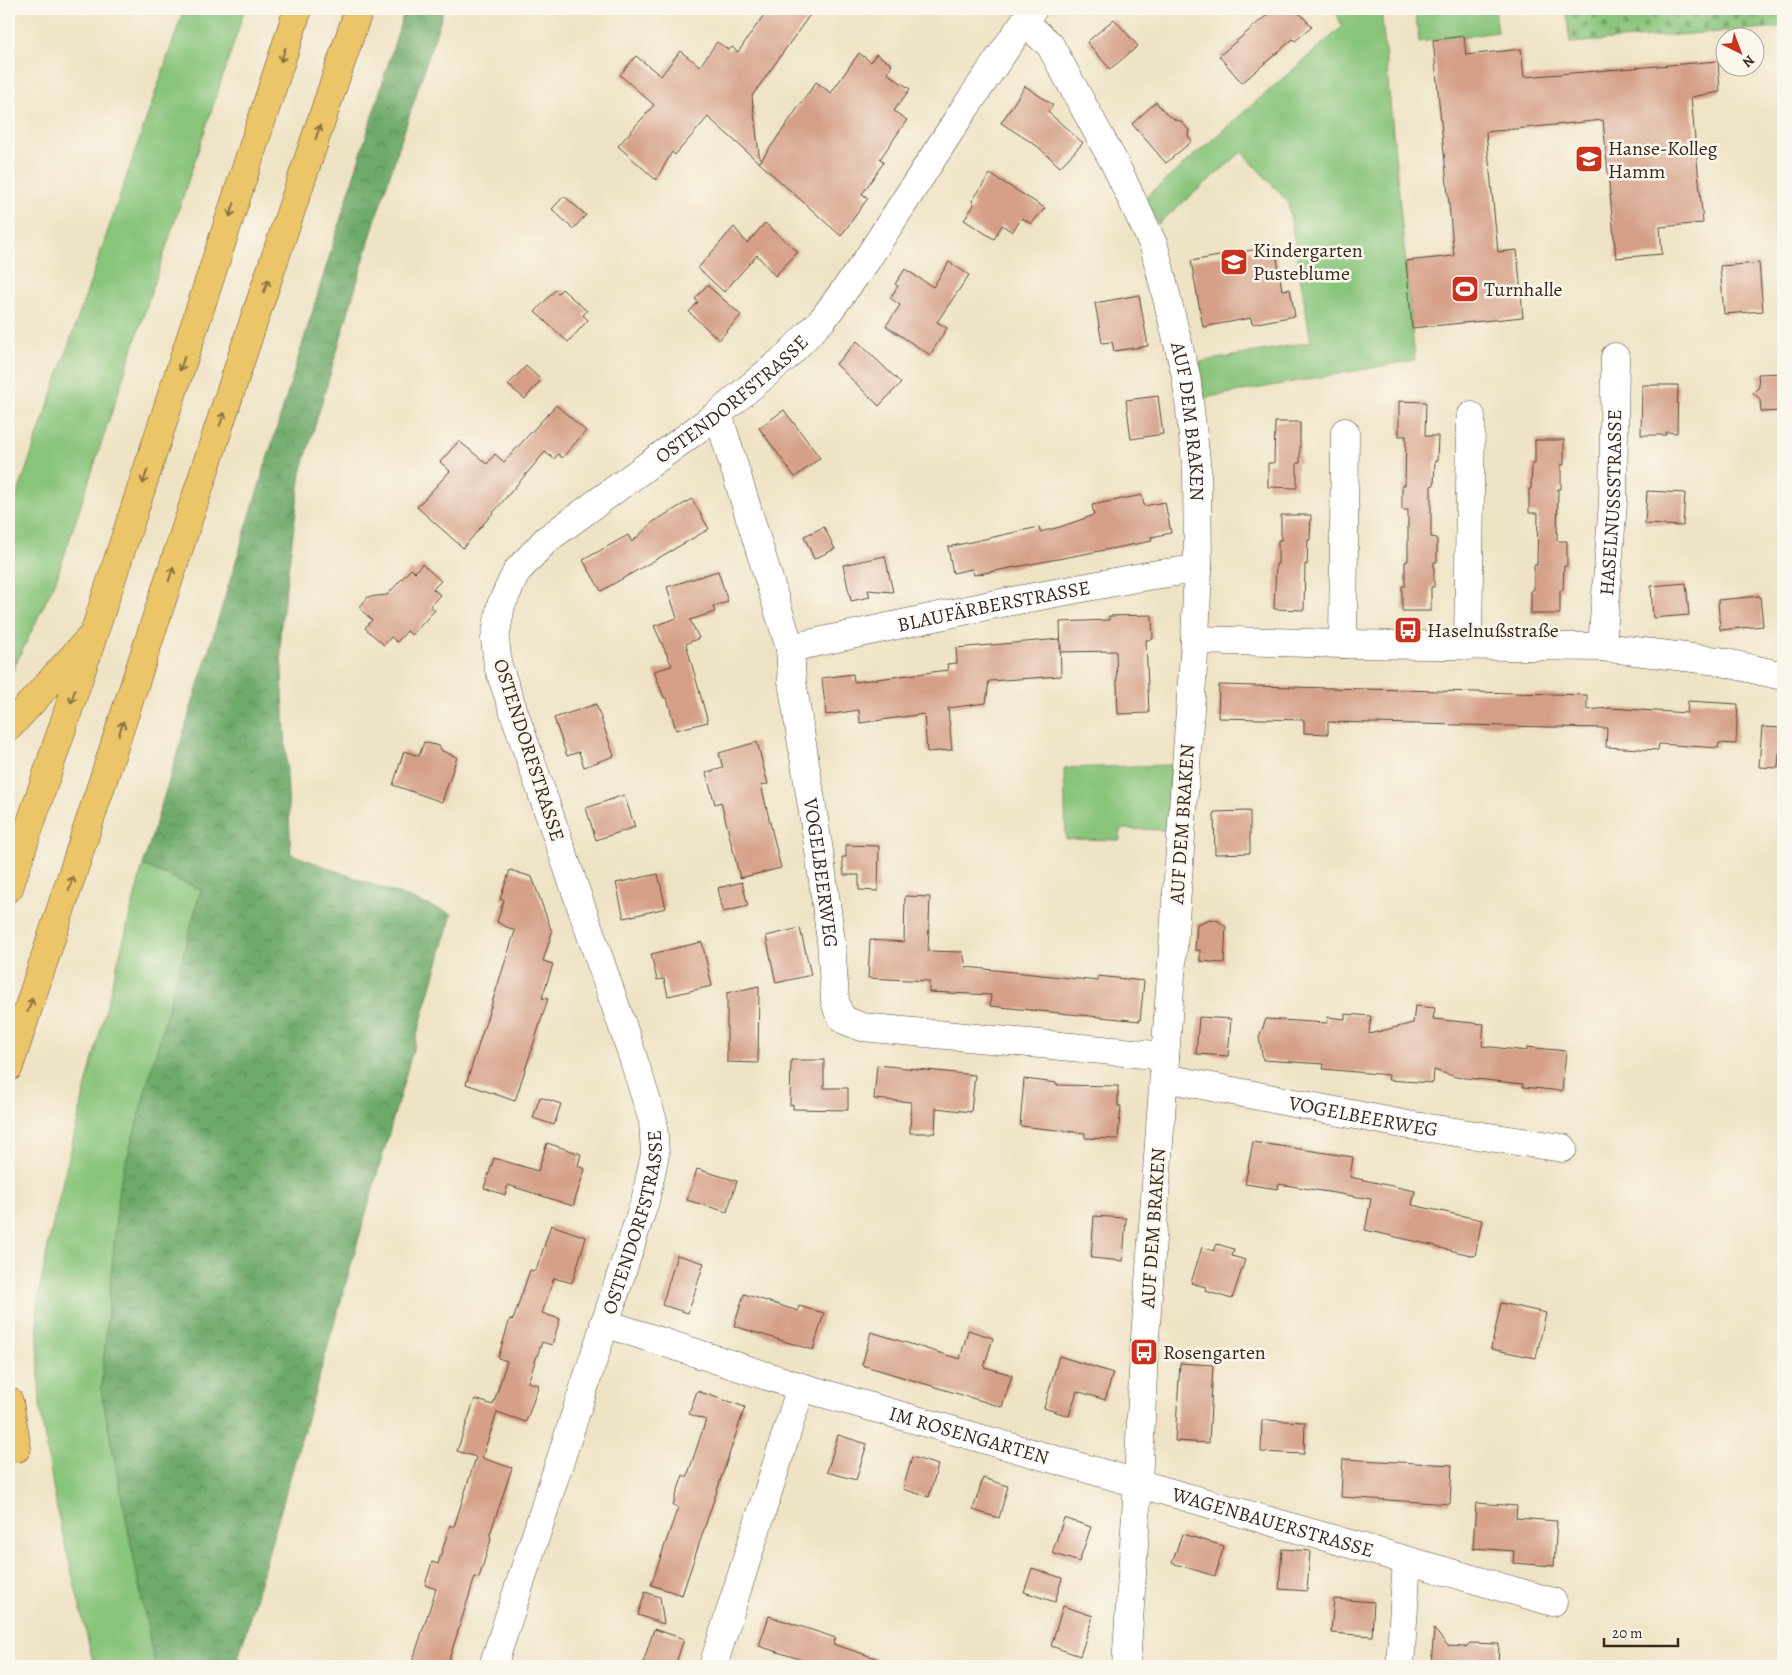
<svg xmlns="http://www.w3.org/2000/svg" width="1792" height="1675" viewBox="0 0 1792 1675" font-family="Alegreya,serif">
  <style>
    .green { fill: #88c47a; stroke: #62774c }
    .forest { fill: url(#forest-crowns); stroke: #546a44 }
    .cemetery { fill: url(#cemetery-stones); stroke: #62774c }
    .building { fill: #d6a088 }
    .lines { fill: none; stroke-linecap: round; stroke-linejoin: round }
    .minor-casing { stroke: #564637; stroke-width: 29 }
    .highway-casing { stroke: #564637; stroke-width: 29 }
    .minor { stroke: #fff; stroke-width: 28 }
    .highway { stroke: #ecc569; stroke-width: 28 }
    .oneway { stroke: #8b7040 }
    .labels { text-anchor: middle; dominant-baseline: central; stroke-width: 5; stroke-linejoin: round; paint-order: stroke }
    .poi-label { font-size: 20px; fill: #3b2a1e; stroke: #fbf7ec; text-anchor: start }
    .street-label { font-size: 20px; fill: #3b2a1e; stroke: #fbf7ec }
  </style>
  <defs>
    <pattern id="forest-crowns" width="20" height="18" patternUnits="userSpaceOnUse" patternTransform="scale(1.25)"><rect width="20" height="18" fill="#6eaa6a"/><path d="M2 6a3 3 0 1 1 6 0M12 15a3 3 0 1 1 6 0" fill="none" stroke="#5c8b57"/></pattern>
    <pattern id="cemetery-stones" width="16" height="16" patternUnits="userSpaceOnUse" patternTransform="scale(1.25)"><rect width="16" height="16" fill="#88c47a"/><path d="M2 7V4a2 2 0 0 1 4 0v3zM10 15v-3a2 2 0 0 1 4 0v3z" fill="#709f63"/></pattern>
  </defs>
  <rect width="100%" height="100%" fill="#fbf7ec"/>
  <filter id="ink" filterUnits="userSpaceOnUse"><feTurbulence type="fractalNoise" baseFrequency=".02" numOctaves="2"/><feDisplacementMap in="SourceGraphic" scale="10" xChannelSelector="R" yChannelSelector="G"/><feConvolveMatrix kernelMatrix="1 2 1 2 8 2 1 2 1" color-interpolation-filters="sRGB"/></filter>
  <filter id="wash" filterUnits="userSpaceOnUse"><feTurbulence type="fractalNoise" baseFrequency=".0096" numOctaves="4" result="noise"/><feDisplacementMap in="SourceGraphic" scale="20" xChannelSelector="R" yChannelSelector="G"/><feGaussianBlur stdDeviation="1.12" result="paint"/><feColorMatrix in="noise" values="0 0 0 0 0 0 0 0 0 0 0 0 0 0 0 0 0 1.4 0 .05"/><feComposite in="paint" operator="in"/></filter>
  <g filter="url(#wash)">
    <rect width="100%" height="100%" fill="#efe3c5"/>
    <!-- green -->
    <g class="green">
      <polygon points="184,9 245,9 56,580 9,678 9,519"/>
      <polygon points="1335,9 1381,9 1415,360 1204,398 1200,362 1311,342 1288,202 1242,152 1158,224 1145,198 1342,27"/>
      <polygon points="1415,9 1495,9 1498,32 1419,42"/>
      <polygon points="1171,765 1166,830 1120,829 1120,840 1066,839 1064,768"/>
      <polygon points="143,865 201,890 119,1187 101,1390 155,1666 94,1666 58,1515 40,1409 37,1305 49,1240 87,1082"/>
    </g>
    <!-- forest -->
    <polygon class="forest" points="405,9 444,9 376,218 301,473 280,632 291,854 452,914 236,1666 155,1666 101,1390 119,1187 201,890 143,865"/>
    <!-- cemetery -->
    <polygon class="cemetery" points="1566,9 1783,9 1783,27 1570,43"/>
    <g id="blocks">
      <!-- building -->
      <g class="building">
        <polygon points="768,9 814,9 752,96 760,162 816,82 831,93 859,53 871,62 876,54 892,65 887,73 910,89 894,111 907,120 880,159 884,162 862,194 868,198 841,236 708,117 675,155 672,152 656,180 618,146 654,105 620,75 636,56 661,76 680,51 700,66 717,42 729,50 732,47 738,52"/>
        <polygon points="1274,9 1296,9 1312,27 1295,41 1293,39 1242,83 1219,56"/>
        <polygon points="1114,19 1138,46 1110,69 1087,42"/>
        <polygon points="1464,36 1466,55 1521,49 1524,77 1718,61 1720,92 1691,97 1703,223 1660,227 1662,254 1616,258 1603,120 1486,132 1498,252 1517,250 1523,317 1412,328 1406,261 1454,256 1433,40"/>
        <polygon points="1025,86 1053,105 1048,112 1083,143 1060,167 1037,146 1001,123"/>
        <polygon points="1156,102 1169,117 1171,116 1175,120 1181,121 1189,130 1188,136 1192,141 1166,163 1132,124"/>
        <polygon points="990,174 1045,208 1031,224 1022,218 1012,232 1002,225 994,239 964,220 974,205 972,201"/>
        <polygon points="564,196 586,215 573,229 552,209"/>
        <polygon points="765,223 798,252 775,276 757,255 724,292 698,268 734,227 747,243"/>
        <polygon points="1275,246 1282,290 1290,289 1295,316 1252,324 1251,318 1203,327 1191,261"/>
        <polygon points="949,262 969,275 937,322 947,328 930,355 886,326 900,305 890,298 898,286 895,284 905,269 933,287"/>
        <polygon points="1759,263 1763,311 1724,314 1720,266"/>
        <polygon points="707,285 741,315 719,340 689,312 698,302 695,299"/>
        <polygon points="562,289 587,311 583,315 588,320 568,342 535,312 555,290 558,293"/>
        <polygon points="1139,295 1148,346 1114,351 1112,342 1102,343 1095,303"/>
        <polygon points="857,341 901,383 879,406 836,364"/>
        <polygon points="526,366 541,380 525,399 508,385"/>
        <polygon points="1783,373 1783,411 1761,412 1760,399 1753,393 1759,387 1758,374"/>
        <polygon points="1642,385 1678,385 1677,433 1666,432 1666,435 1641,435"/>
        <polygon points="1158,396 1163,434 1131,439 1126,400"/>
        <polygon points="1399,401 1426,402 1425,434 1426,436 1438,436 1437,461 1435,461 1434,485 1431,486 1431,537 1437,538 1437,562 1434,562 1434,587 1431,587 1431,611 1402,611 1402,586 1405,586 1405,562 1408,561 1408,510 1402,510 1402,485 1405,485 1406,436 1399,436"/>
        <polygon points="556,405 586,431 562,458 558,454 554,459 545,452 463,548 417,507 450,471 440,462 459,441 487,464 495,454 504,462"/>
        <polygon points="784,410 820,458 795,477 759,428"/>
        <polygon points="1275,422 1300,422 1300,463 1297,463 1297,488 1268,487 1268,463 1274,463"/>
        <polygon points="1535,440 1564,440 1564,465 1561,464 1561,489 1558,489 1557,541 1567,541 1567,566 1564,566 1563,590 1560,590 1560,614 1531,614 1531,590 1534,590 1534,565 1537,565 1538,513 1529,513 1529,489 1531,489 1532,464 1535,464"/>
        <polygon points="1647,491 1685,493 1683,526 1645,524"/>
        <polygon points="1142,495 1144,506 1165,502 1171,533 1151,537 1152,541 974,575 972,569 953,573 948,547 1039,527 1040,532 1060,527 1094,515 1092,505"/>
        <polygon points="692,499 709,529 601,591 583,560 628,535 632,542 653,522"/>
        <polygon points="1281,515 1311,515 1310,540 1308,540 1307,565 1305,564 1304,610 1274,609 1276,564 1278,564 1278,540 1281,540"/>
        <polygon points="824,527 835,549 814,559 804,536"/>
        <polygon points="885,556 893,592 868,590 870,597 851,601 843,565"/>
        <polygon points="422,564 441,581 433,589 440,595 430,606 435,610 412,635 407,631 397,642 391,637 384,645 365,628 372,620 359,608 368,597 387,595 411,569 415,572"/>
        <polygon points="718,571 728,602 713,606 715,612 690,620 699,638 686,644 708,722 676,730 667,698 664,698 654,671 672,666 654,626 677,618 667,587"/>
        <polygon points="1686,583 1689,615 1653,618 1651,586"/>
        <polygon points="1760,596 1763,626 1720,630 1718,600"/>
        <polygon points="1152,615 1153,639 1146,640 1149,713 1118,714 1116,651 1061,652 1060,622 1109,620 1109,616"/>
        <polygon points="1060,639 1061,676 989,681 986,703 948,708 952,750 927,752 924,714 860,723 859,710 826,715 822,678 853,674 854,682 948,670 947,664 957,663 956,648"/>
        <polygon points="1219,685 1587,695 1587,710 1610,708 1687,713 1688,701 1738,704 1736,744 1719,743 1718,748 1659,744 1658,750 1606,747 1607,728 1551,727 1328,722 1328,734 1304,733 1304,720 1218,718"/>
        <polygon points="596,704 614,756 584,767 579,752 567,756 554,718"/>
        <polygon points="1762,727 1783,728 1783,753 1779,753 1778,768 1759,767"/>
        <polygon points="424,742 439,746 442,751 457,757 442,802 393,785 404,751 419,756"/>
        <polygon points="757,742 768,784 761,785 781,868 740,878 721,802 715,804 706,773 723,768 719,753"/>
        <polygon points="624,795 635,827 596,840 586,808"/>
        <polygon points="1250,811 1250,853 1215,854 1214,812"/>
        <polygon points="846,845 879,846 878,891 859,890 859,875 844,875 842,857 846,857"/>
        <polygon points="510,870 532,877 552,932 543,961 553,964 542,998 548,999 515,1101 466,1084 515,931 497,922 504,900 500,899"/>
        <polygon points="658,874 666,908 624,918 616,883"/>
        <polygon points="742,882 748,906 723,912 718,888"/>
        <polygon points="905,896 930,897 928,951 963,952 966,967 1098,981 1098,976 1144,981 1140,1021 990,1006 991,995 929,992 929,981 868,978 870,940 904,942"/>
        <polygon points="1210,919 1219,921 1226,927 1224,963 1200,961 1200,950 1195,950 1197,924"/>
        <polygon points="800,928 811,975 776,983 766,936"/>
        <polygon points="702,942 712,986 668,996 664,979 657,980 651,954"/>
        <polygon points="759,986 758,1063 727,1062 727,993"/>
        <polygon points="1415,1006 1435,1008 1433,1019 1484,1024 1482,1046 1527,1051 1527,1047 1566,1051 1562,1091 1523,1087 1523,1084 1456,1077 1434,1070 1433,1083 1388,1080 1389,1075 1323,1069 1324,1064 1263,1060 1259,1037 1266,1019 1327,1023 1328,1017 1345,1019 1345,1014 1371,1016 1369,1034 1413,1023"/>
        <polygon points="1199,1017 1231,1019 1228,1056 1196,1054"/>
        <polygon points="791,1060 824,1060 824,1088 848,1088 848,1110 793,1109 793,1104 790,1105"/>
        <polygon points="877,1065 975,1075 971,1112 936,1108 935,1133 910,1133 911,1102 874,1099"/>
        <polygon points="1024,1079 1057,1083 1057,1085 1118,1086 1118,1106 1121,1106 1118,1139 1085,1138 1085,1133 1020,1126"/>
        <polygon points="540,1097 561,1104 554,1125 533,1118"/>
        <polygon points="1253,1142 1353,1157 1350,1177 1415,1191 1412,1205 1482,1220 1475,1256 1436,1247 1436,1246 1365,1230 1371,1199 1279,1184 1278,1189 1245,1184"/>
        <polygon points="547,1143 581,1154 578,1166 585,1169 573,1206 508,1185 505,1195 484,1188 494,1158 538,1171"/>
        <polygon points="697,1169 737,1181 727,1212 687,1200"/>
        <polygon points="1094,1216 1126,1218 1123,1261 1091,1258"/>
        <polygon points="551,1225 586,1237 572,1283 554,1278 542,1313 560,1319 552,1345 542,1342 528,1382 539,1385 526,1422 497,1412 482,1458 512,1468 490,1534 491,1539 479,1578 475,1577 447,1666 411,1666 436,1589 425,1585 432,1562 438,1564 450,1525 454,1527 476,1457 457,1451 475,1399 493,1405 507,1361 498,1358 510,1319 513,1320 530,1270 536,1271"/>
        <polygon points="1217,1244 1234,1249 1232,1256 1245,1260 1232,1299 1205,1291 1206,1287 1191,1283 1202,1247 1214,1251"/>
        <polygon points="677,1255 704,1263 688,1313 662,1305"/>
        <polygon points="744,1294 798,1311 799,1306 824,1313 813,1350 734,1326"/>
        <polygon points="1501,1303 1546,1313 1536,1358 1491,1349"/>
        <polygon points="968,1330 993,1338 984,1367 1012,1375 1002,1407 862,1365 871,1332 960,1359"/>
        <polygon points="1059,1356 1113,1373 1105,1400 1077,1391 1069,1416 1044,1408"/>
        <polygon points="1180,1363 1213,1365 1209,1443 1175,1441"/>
        <polygon points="697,1391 745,1407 682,1595 651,1585 678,1507 673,1505 683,1475 687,1477 706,1420 689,1414"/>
        <polygon points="1262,1420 1305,1422 1304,1454 1261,1452"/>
        <polygon points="838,1435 867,1444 856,1480 827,1472"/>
        <polygon points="912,1457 938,1465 929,1497 903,1489"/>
        <polygon points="1343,1459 1452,1465 1450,1504 1341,1497"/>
        <polygon points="983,1478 1008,1486 999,1518 973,1510"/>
        <polygon points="1476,1503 1517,1506 1516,1518 1557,1521 1554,1566 1513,1563 1514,1551 1473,1548"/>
        <polygon points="1064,1518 1091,1527 1079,1562 1052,1553"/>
        <polygon points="1182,1534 1224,1546 1215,1576 1172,1563"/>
        <polygon points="1282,1549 1310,1551 1307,1591 1279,1589"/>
        <polygon points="1032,1568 1062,1578 1055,1602 1024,1592"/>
        <polygon points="645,1592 660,1597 664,1624 638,1615"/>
        <polygon points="1334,1599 1374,1602 1372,1636 1331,1633"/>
        <polygon points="1063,1606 1093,1616 1080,1656 1051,1646"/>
        <polygon points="769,1616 836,1638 833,1644 888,1662 888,1666 821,1666 759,1646"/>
        <polygon points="654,1629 684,1639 675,1666 642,1666"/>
        <polygon points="1434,1629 1448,1646 1466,1647 1470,1643 1499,1644 1498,1666 1431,1666"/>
      </g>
    </g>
  </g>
  <g filter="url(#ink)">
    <use href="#blocks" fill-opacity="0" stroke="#564637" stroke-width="1"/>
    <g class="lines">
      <defs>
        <g id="minor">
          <path id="s1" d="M1025 23 1050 45 1115 164 1154 246 1186 376 1197 470 1198 569 1195 640 1144 1352 1138 1484 1126 1666"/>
          <path id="s2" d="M718 414 790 648 792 681 819 851 831 941 835 1000 838 1011 844 1020 862 1027 1165 1056"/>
          <polyline points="1195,640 1343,644 1602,647 1718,661 1783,676"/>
          <polyline points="1343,644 1345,432"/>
          <polyline points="1468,646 1471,416"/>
          <path id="s3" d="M1602 647 1613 502 1615 357"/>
          <path id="s4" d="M790 648 991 605 1152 575 1198 569"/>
          <path id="s5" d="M1165 1078 1408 1125 1563 1148"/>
          <path id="s6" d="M604 1323 801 1387 1553 1602"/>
          <path id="s7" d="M493 1666 645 1201 655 1154 653 1121 630 1048 498 666 495 639 501 605 517 571 546 540 718 414 786 357 823 319 864 264 963 111 1033 9"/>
          <polyline points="713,1666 801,1387"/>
          <polyline points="1400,1666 1407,1561"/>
        </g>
        <g id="highway">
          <polyline points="9,727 88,640"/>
          <polyline points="9,888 94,633 298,9"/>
          <polyline points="9,1067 250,332 359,9"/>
          <polyline points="9,1401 17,1448"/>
        </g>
      </defs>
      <!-- minor casing -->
      <use href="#minor" class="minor-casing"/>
      <!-- highway casing -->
      <use href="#highway" class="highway-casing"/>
      <!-- minor -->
      <use href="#minor" class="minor"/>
      <!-- highway -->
      <use href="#highway" class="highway"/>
    </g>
    <!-- one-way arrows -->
    <defs><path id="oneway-shaft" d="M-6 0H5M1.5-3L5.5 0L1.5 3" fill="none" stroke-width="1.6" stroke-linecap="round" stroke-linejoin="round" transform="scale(1.25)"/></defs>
    <g class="oneway">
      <use href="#oneway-shaft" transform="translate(283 55) rotate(108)"/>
      <use href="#oneway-shaft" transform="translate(318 132) rotate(-71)"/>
      <use href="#oneway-shaft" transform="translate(232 210) rotate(108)"/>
      <use href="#oneway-shaft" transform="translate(266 286) rotate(-71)"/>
      <use href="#oneway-shaft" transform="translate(182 364) rotate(108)"/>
      <use href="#oneway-shaft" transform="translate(222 419) rotate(-72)"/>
      <use href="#oneway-shaft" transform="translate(145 477) rotate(108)"/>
      <use href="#oneway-shaft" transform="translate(171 574) rotate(-72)"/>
      <use href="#oneway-shaft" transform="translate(73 696) rotate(109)"/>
      <use href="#oneway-shaft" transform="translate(121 728) rotate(-72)"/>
      <use href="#oneway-shaft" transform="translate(71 883) rotate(-72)"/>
      <use href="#oneway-shaft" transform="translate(30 1005) rotate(-71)"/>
    </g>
  </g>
  <!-- icons -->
  <defs>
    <symbol id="school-square" viewBox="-11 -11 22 22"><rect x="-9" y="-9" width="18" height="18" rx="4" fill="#c8321e" stroke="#fbf7ec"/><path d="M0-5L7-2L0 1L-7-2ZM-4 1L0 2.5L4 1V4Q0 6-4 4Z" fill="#fff"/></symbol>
    <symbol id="stadium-square" viewBox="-11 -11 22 22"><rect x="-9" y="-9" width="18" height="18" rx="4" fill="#c8321e" stroke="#fbf7ec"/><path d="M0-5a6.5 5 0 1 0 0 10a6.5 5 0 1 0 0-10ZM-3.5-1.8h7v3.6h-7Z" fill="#fff"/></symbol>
    <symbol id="bus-square" viewBox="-11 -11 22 22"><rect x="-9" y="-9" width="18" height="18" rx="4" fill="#c8321e" stroke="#fbf7ec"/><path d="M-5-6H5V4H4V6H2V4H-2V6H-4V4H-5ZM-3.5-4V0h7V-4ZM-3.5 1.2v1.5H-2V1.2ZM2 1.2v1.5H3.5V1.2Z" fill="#fff"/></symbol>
  </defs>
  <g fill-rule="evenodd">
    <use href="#school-square" x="1573" y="143" width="32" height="32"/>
    <use href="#school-square" x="1218" y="246" width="32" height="32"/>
    <use href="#stadium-square" x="1449" y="273" width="32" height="32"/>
    <use href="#bus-square" x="1392" y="614" width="32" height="32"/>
    <use href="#bus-square" x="1128" y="1336" width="32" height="32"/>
  </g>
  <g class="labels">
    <!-- poi labels -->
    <g class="poi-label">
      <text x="1608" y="148">Hanse-Kolleg<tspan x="1608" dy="23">Hamm</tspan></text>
      <text x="1253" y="250">Kindergarten<tspan x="1253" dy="23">Pusteblume</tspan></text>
      <text x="1484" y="289">Turnhalle</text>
      <text x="1427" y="630">Haselnußstraße</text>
      <text x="1163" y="1352">Rosengarten</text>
    </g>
    <!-- street labels -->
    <g class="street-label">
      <text stroke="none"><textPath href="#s7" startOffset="1426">OSTENDORFSTRASSE</textPath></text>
      <text stroke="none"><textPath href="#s1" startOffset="439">AUF DEM BRAKEN</textPath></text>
      <text stroke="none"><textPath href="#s3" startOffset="145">HASELNUSSSTRASSE</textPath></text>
      <text stroke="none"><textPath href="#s4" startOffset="208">BLAUFÄRBERSTRASSE</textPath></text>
      <text transform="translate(529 750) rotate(72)">OSTENDORFSTRASSE</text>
      <text transform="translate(1182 824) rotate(-86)">AUF DEM BRAKEN</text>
      <text stroke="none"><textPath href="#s2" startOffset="472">VOGELBEERWEG</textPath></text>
      <text stroke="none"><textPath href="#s5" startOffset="202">VOGELBEERWEG</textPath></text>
      <text stroke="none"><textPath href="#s7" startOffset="466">OSTENDORFSTRASSE</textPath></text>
      <text transform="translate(1153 1228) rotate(-86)">AUF DEM BRAKEN</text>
      <text stroke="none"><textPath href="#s6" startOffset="382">IM ROSENGARTEN</textPath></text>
      <text stroke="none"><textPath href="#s6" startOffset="698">WAGENBAUERSTRASSE</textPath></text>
    </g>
  </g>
  <!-- margin -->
  <rect width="1792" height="1675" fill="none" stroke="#fbf7ec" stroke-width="30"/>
  <!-- north arrow -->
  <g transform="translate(1740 52) rotate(138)"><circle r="24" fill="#fbf7ec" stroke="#aea59a"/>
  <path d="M0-4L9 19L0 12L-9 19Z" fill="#c8321e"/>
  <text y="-8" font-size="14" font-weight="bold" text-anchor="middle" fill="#3b2a1e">N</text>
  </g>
  <!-- scale -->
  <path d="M1604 1638v8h74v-8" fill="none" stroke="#3b2a1e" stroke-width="2.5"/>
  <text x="1612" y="1638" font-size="15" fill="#3b2a1e" stroke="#fbf7ec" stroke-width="4" paint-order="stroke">20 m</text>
</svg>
